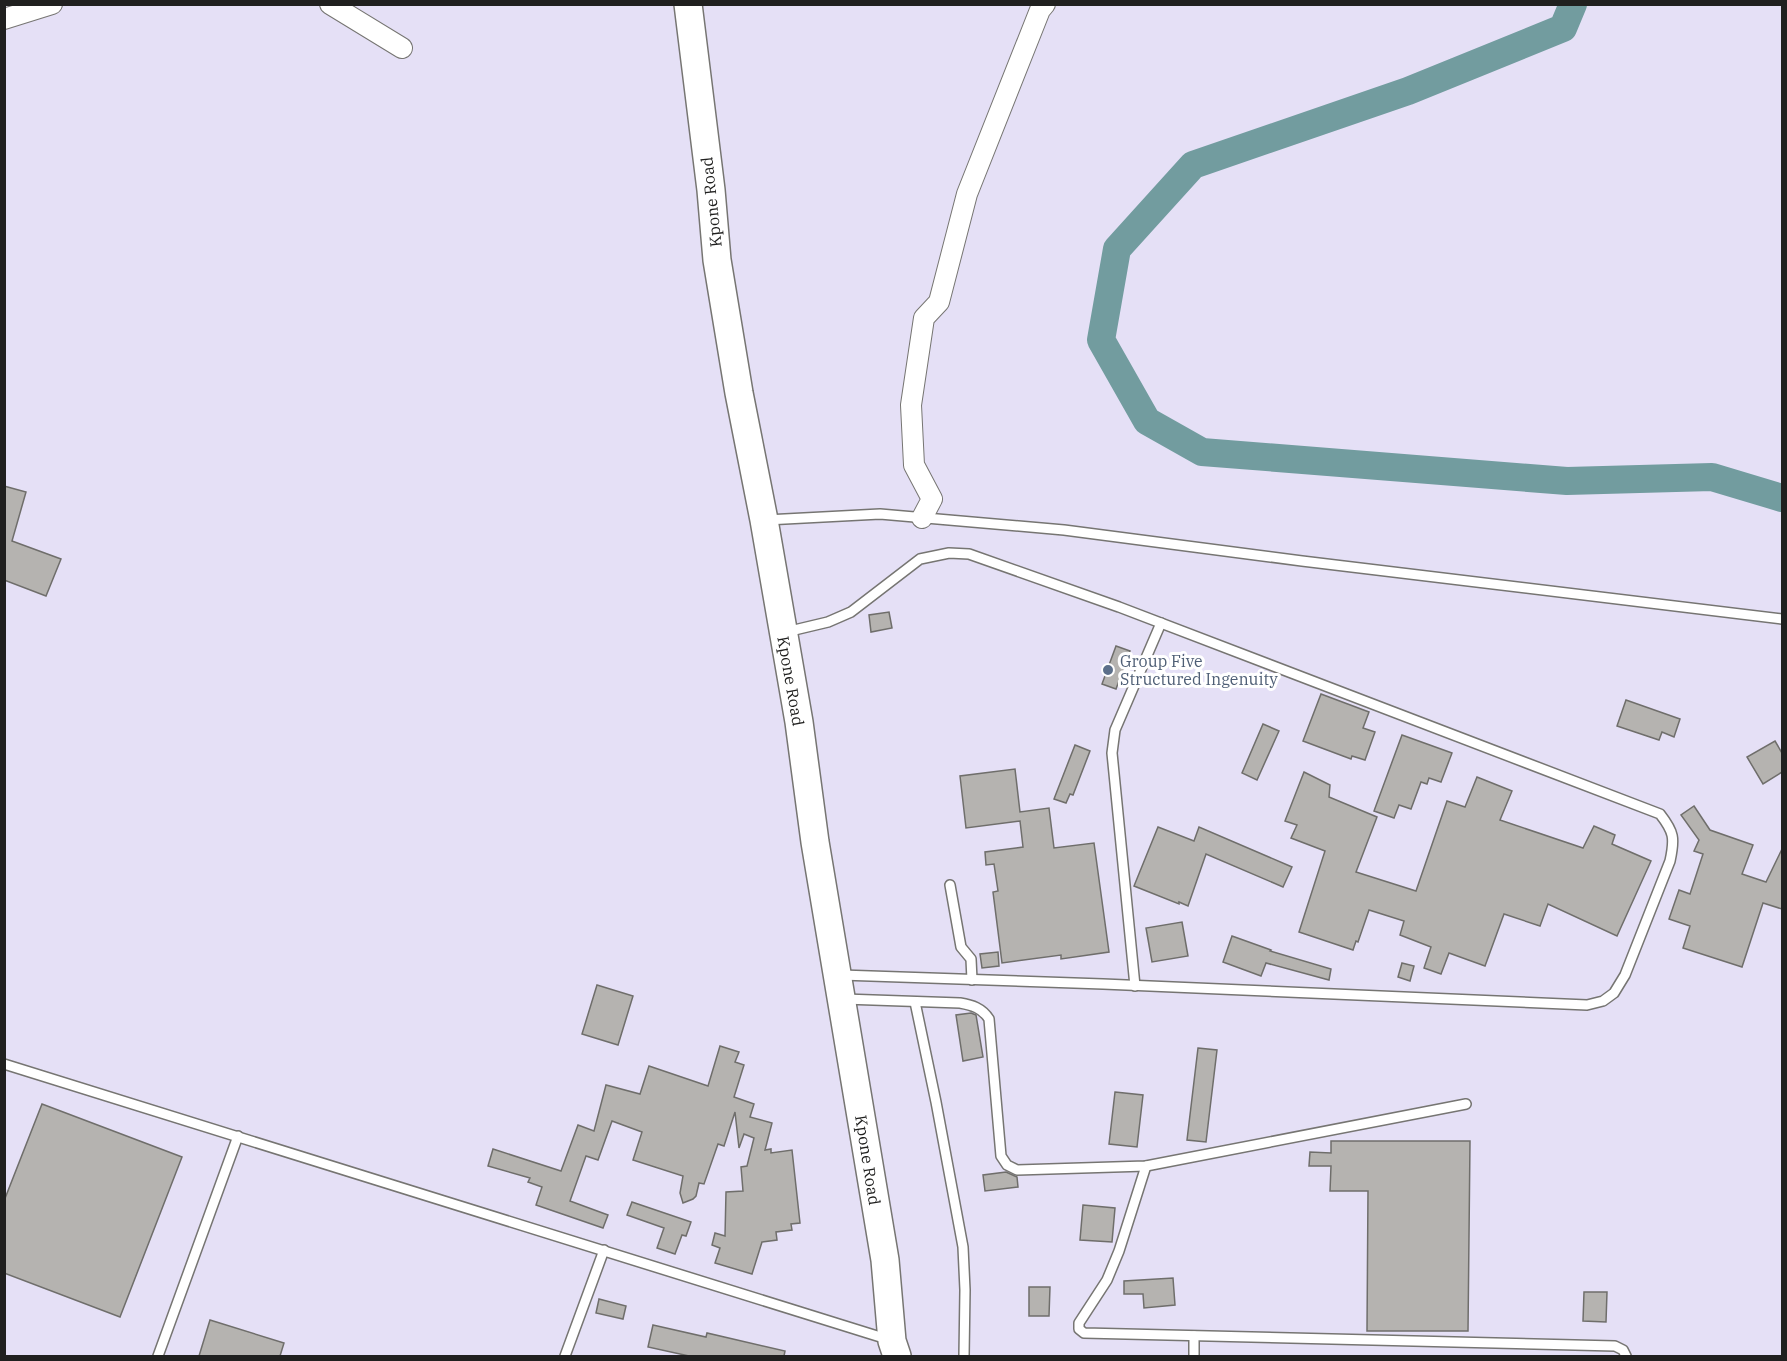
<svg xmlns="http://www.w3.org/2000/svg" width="1787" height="1361" viewBox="0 0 1787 1361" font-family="'IBM Plex Serif',serif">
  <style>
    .industrial { fill: #e5e0f6 }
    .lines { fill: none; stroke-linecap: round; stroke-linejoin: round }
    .river { stroke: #729c9f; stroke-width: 28 }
    .building { fill: #b5b3b0; stroke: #6f6e6b; stroke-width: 1.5 }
    .lane-casing { stroke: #767572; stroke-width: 12 }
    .street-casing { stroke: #767572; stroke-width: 22 }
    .secondary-casing { stroke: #767572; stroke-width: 30 }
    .lane { stroke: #fff; stroke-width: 9 }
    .street { stroke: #fff; stroke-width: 20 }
    .secondary { stroke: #fff; stroke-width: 27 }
    .service-dot { fill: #5c6f8a; stroke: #fff; stroke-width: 2 }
    .labels { text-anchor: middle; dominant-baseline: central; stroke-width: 6; stroke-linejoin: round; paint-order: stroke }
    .street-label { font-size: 16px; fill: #20201f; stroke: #fff }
    .service-label { font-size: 16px; fill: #4e5e75; stroke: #fff; text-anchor: start }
  </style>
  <rect width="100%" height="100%" fill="#efedea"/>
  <!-- industrial -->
  <rect class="industrial" x="5" y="5" width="1777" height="1351"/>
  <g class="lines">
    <!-- river -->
    <polyline class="river" points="1573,4 1563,28 1408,91 1193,165 1117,249 1101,340 1147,421 1202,452 1567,481 1712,477 1782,498"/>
  </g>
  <!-- building -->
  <g class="building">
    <polygon points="4,486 26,492 12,541 61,559 46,596 4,580"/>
    <polygon points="889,612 892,628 871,632 869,615"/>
    <polygon points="1116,646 1130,651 1116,689 1102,684"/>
    <polygon points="1321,694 1369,712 1363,728 1375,732 1365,760 1352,756 1351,759 1303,741"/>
    <polygon points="1626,700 1680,719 1674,737 1662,732 1659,740 1617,726"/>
    <polygon points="1263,724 1279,731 1257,780 1242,773"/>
    <polygon points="1402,735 1452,753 1441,782 1429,778 1427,784 1421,782 1411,809 1399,805 1394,818 1374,811"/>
    <polygon points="1775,741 1782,753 1782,772 1763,784 1747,757"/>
    <polygon points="1075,745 1090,751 1073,795 1070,794 1066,803 1054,799"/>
    <polygon points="1015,769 1020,812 1049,808 1054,848 1094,843 1109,952 1061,959 1061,955 1002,963 993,892 998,891 994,864 986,865 985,852 1023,847 1020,821 966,828 960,776"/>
    <polygon points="1304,772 1330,785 1329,797 1377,817 1356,872 1416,891 1447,801 1465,807 1477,777 1512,791 1500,820 1583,848 1594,826 1615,835 1612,844 1651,861 1617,936 1548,904 1540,926 1504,914 1485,966 1449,953 1441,974 1424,968 1431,947 1400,935 1404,921 1369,910 1358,942 1356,941 1353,950 1299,932 1325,851 1291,838 1297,825 1285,821"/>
    <polygon points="1694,806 1710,830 1753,845 1742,874 1766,882 1782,849 1782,909 1763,903 1742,967 1683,948 1690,926 1669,919 1679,890 1690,894 1703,854 1694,851 1699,840 1681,815"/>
    <polygon points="1158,827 1194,841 1199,827 1292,867 1283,887 1206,854 1188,906 1179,902 1179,904 1134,886"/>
    <polygon points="1182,922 1188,956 1152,962 1146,928"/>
    <polygon points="1232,936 1271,950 1270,951 1331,969 1329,980 1266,963 1261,976 1223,962"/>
    <polygon points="998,952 999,966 982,968 980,954"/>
    <polygon points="1402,963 1414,966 1410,981 1398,977"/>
    <polygon points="597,985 633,996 618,1045 582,1034"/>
    <polygon points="971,1013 976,1015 983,1057 963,1061 956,1015"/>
    <polygon points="720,1046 739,1052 735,1062 744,1065 734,1097 754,1104 750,1117 772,1123 765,1150 771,1149 771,1153 792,1150 800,1223 791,1224 792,1230 776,1232 777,1240 762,1242 752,1274 715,1263 720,1248 712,1245 715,1233 725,1236 726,1192 743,1191 741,1167 747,1166 754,1138 744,1134 739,1148 735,1112 724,1146 718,1144 704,1184 699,1183 696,1196 693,1199 683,1203 680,1193 683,1176 633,1160 642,1132 612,1121 598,1160 586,1156 570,1201 608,1215 603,1228 536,1205 542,1187 528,1182 530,1178 488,1166 493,1149 561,1171 578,1125 594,1131 606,1085 640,1094 649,1066 708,1086"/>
    <polygon points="1198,1048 1217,1050 1206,1142 1187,1140"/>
    <polygon points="1115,1092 1143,1095 1137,1147 1109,1144"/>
    <polygon points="42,1104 182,1157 120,1317 4,1273 4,1201"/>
    <polygon points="1331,1141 1470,1141 1468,1331 1367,1331 1368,1191 1330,1191 1331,1166 1309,1166 1310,1152 1331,1153"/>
    <polygon points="1006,1172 1017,1177 1018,1187 985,1191 983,1175"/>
    <polygon points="632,1202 691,1222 686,1236 682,1235 675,1254 657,1248 664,1228 627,1215"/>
    <polygon points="1083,1205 1115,1208 1112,1242 1080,1240"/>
    <polygon points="1173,1278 1175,1305 1144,1308 1143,1294 1124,1294 1124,1281"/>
    <polygon points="1029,1287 1050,1287 1049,1316 1029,1316"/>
    <polygon points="1584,1292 1607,1292 1606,1322 1583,1321"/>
    <polygon points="599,1299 626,1306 623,1319 596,1313"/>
    <polygon points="210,1320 284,1343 280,1356 199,1356"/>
    <polygon points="653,1325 706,1337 707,1333 785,1351 784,1356 689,1356 648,1347"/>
  </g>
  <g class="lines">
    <defs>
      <g id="lane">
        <polyline points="766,520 880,514 1064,530 1302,561 1782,619"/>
        <path d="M786 632 828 622 851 612 920 559 949 553 969 554 1119 607 1660 814C1674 832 1675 838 1670 861L1625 975 1614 993 1603 1001 1587 1005 1103 984 841 975"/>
        <polyline points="950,885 961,947 971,959 972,980"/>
        <polyline points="1135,986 1112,753 1115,730 1161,623"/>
        <path d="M844 999 960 1003C972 1005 982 1008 989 1019L1001 1156 1007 1165 1017 1170 1146 1166 1466 1104"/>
        <polyline points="915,1002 936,1102 963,1247 965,1290 964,1356"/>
        <polyline points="4,1064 890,1340"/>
        <polyline points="1146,1166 1119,1251 1107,1280 1079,1323 1079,1329 1084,1333 1615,1346 1623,1350 1626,1356"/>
        <polyline points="158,1356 238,1136"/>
        <polyline points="565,1356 604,1250"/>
        <polyline points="1194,1356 1194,1336"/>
      </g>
      <g id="street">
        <polyline points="330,4 402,48"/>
        <polyline points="4,19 52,4"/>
        <polyline points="922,518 932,499 914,465 911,405 924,318 939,302 967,194 1040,10 1045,4"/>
      </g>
      <polyline id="secondary" points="688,4 711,190 717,260 739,393 764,520 799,722 815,842 885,1260 892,1341 897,1356"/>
    </defs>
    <!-- lane casing -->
    <use href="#lane" class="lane-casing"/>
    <!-- street casing -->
    <use href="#street" class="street-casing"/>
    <!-- secondary casing -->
    <use href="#secondary" class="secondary-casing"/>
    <!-- lane -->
    <use href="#lane" class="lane"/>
    <!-- street -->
    <use href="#street" class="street"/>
    <!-- secondary -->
    <use href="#secondary" class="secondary"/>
  </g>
  <!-- markers -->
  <circle class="service-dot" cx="1108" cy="670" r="6"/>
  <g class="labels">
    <!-- street labels -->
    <g class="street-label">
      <text transform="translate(711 202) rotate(-96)">Kpone Road</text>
      <text transform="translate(791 681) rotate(80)">Kpone Road</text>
      <text transform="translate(868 1160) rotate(81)">Kpone Road</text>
    </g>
    <!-- service labels -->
    <g class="service-label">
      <text x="1120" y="661">Group Five<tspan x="1120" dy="18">Structured Ingenuity</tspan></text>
    </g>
  </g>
  <!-- border -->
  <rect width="1787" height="1361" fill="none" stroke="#20201f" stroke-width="12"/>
</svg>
